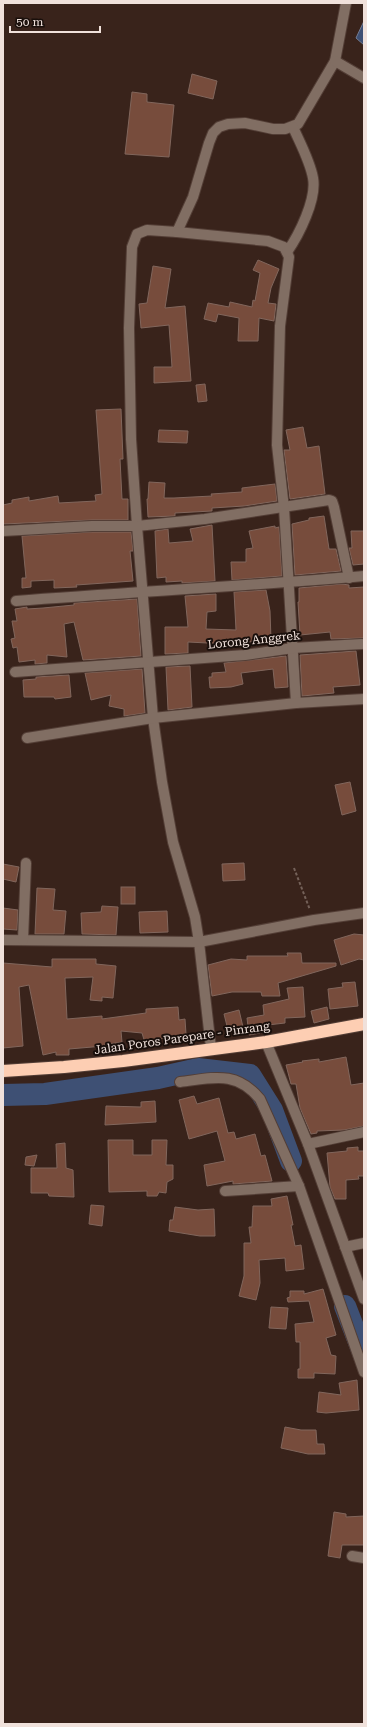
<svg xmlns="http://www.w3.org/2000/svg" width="367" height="1727" viewBox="0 0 367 1727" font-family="'Roboto Serif',serif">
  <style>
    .water { fill: #3e5074; stroke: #737c93 }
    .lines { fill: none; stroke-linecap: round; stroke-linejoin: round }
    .river { stroke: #3e5074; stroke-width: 22 }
    .building { fill: #774c3c; stroke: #81665c }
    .minor-casing { stroke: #533e36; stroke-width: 12 }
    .highway-casing { stroke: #533e36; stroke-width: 14 }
    .path { stroke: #746159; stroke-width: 2; stroke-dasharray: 3 2; stroke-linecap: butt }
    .minor { stroke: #816e63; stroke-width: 10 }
    .highway { stroke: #fdceb3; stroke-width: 12 }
    .labels { text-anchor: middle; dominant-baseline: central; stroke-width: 4; stroke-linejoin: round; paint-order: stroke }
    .street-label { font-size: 12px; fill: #f0e1db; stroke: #190f0b }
  </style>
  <rect width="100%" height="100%" fill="#39231b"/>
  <!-- water -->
  <polygon class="water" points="364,21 364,45 356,38"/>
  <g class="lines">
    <!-- river -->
    <g class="river">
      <polyline points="3,1095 45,1094 158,1078 198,1069 250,1075 272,1110 291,1161"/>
      <polyline points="345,1306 364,1355"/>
    </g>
  </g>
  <!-- building -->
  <g class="building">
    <polygon points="192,74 217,81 213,99 188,93"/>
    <polygon points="132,92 147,94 147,102 174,105 169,157 125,154"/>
    <polygon points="258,260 279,269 271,288 268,303 276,304 274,321 259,318 258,341 238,341 239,318 218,314 216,322 204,319 208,303 229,307 230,302 252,307 253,300 255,301 260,273 253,270"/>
    <polygon points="153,266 171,269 165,308 185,306 191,381 154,383 154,367 172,367 169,325 141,328 139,304 147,303"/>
    <polygon points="205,384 207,401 198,402 196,385"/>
    <polygon points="121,409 123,459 120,459 122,499 128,499 128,520 92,520 3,524 3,505 12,503 12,500 29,497 29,501 58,496 59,503 96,501 95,495 102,494 96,410"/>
    <polygon points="303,427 307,448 319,446 325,494 290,499 284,450 290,450 286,430"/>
    <polygon points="159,430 188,431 187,443 158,442"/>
    <polygon points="149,482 165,483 164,498 174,498 212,496 211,494 242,492 242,488 275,484 277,501 244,506 212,508 212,511 175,513 175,516 148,517 147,499 148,499"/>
    <polygon points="324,516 329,549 336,549 341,571 295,575 292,524 309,520 309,518"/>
    <polygon points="212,525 215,581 182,583 182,581 166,582 166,577 157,578 155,531 168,529 169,543 193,541 190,529"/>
    <polygon points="275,526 275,528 279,527 282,576 232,580 231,562 246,562 246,549 253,548 249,531"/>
    <polygon points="351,531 364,531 364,564 353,565 349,548 352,548"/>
    <polygon points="92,532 131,532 133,551 130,551 133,581 76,585 77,587 54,588 54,580 31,581 31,587 22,588 22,578 26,578 22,536"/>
    <polygon points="342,584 349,585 349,588 364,587 364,638 331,639 330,632 300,635 298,602 299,602 299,588"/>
    <polygon points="266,590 270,611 271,640 227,644 188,642 188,653 165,654 165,627 188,627 185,596 216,594 216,611 207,612 206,629 236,630 234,592"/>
    <polygon points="137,599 141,656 83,660 74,622 64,624 67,657 47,655 47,663 35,664 35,660 19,662 17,647 13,648 11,639 15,638 12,621 17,621 15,609 27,607 27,609 43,608 74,605 74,603"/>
    <polygon points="356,651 360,685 333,687 334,693 302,696 300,655"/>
    <polygon points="286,656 288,687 275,688 273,669 241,673 243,684 231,687 210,688 209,677 212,677 212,673 226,672 224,663"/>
    <polygon points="190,666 192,707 168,710 166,667"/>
    <polygon points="142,669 145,713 124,716 124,709 109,706 111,695 91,700 85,673"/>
    <polygon points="69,675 71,697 55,699 54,697 24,697 23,680 36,679 36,677"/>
    <polygon points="350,782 356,811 342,815 335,785"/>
    <polygon points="244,863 245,880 223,881 222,864"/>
    <polygon points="3,864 19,867 16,882 3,879"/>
    <rect x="121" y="887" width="14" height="17"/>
    <polygon points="37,888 55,889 53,910 66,911 64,934 35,934"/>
    <polygon points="102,906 118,907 116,935 82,934 81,913 101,912"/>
    <polygon points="3,908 18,910 17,930 3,929"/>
    <polygon points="167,911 168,932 140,933 139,912"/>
    <polygon points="354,934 364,935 364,960 359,959 341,965 334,940"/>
    <polygon points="287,953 301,953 302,963 336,963 336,966 278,983 280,996 262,996 261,992 232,992 212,996 208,965 231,959 247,960 247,956 288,956"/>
    <polygon points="52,959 96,959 96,964 116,966 113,998 102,997 102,1001 90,1000 93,977 65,978 67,1019 102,1016 102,1019 146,1013 146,1009 178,1007 179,1020 185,1019 186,1034 180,1035 181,1037 164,1038 145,1043 142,1033 121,1031 122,1042 104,1045 104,1046 69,1049 69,1055 56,1055 56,1052 43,1055 29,985 19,987 23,1046 3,1048 3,963 52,967"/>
    <polygon points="355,982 358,1006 330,1009 328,989 343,987 342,983"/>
    <polygon points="303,987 305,1017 285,1018 285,1023 259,1026 260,1033 249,1035 247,1018 264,1015 263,1005 289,999 287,988"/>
    <polygon points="327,1007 329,1019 314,1023 311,1011"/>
    <polygon points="239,1010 243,1027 228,1030 224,1014"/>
    <polygon points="346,1057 351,1085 364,1083 364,1126 344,1130 317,1131 317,1133 311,1134 300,1108 296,1084 291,1084 286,1065 303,1062 302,1061 319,1059 319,1062"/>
    <polygon points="194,1096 197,1104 219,1098 228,1133 234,1132 236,1139 255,1134 261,1156 265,1155 272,1181 233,1184 233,1181 207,1186 204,1165 225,1161 217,1131 189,1139 179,1100"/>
    <polygon points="155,1101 156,1122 105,1125 106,1106 141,1107 141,1102"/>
    <polygon points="108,1140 133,1140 133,1155 152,1155 152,1140 167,1140 166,1165 173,1165 173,1179 167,1182 166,1193 159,1192 157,1196 147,1196 147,1191 109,1192"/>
    <polygon points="65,1143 66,1168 73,1170 74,1197 49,1196 48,1193 31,1193 31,1168 57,1168 56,1144"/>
    <polygon points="358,1147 358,1151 364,1151 364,1176 358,1176 359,1179 346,1180 346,1199 335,1199 330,1187 327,1153 347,1151 347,1148"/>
    <polygon points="37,1155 34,1166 25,1165 26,1157"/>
    <polygon points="287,1196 293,1225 291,1225 295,1246 301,1245 304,1269 286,1271 285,1258 259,1260 260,1283 256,1300 239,1296 244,1276 244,1243 251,1243 249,1227 252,1227 253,1206 272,1206 271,1199"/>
    <polygon points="91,1205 104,1206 102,1226 89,1224"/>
    <polygon points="175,1207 198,1210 214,1209 215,1236 200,1236 169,1231 170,1220 173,1220"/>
    <polygon points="323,1289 336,1335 326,1338 331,1355 336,1356 335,1374 314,1373 314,1378 298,1378 298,1369 300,1369 300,1342 296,1342 295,1324 314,1322 309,1301 288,1302 287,1298 290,1297 290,1291 304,1291 304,1294"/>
    <polygon points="271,1307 288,1308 286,1329 269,1328"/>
    <polygon points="357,1380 359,1410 326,1413 317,1412 319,1392 341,1395 339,1383"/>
    <polygon points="285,1427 301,1430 316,1430 317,1444 324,1444 325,1454 308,1454 281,1448"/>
    <polygon points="334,1512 346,1514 346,1517 364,1516 364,1545 342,1545 340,1558 328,1556"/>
  </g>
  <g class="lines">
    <defs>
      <g id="minor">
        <polyline points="346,3 335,61 298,124 285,129 273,129 245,123 228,124 219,127 213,133 209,143 193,197 177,232 147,230 137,234 132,247 129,328 131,439 137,526 205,519 329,500 332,501 334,507 349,578"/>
        <polyline points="335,61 364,78"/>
        <polyline points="177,232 268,241 284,247 289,257 280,326 277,445 284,508 296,703"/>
        <path d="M287 252C299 235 317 199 313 178 310 161 300 143 293 127"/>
        <polyline points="3,531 92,526 137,526 153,718 162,782 173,842 195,917 199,942 211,1048"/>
        <path d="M16 601C132 592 248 586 364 576"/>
        <polyline points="15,672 245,655 293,648 362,644"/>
        <polyline points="27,738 153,718 296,703 364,699"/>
        <polyline points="3,940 199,942 314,920 364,913"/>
        <polyline points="23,940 26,863"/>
        <polyline points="266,1042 308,1144 364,1299"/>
        <path d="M180 1082C213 1078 236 1070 260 1099L299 1186 364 1372"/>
        <polyline points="308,1144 364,1132"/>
        <polyline points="225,1191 299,1186"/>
        <polyline points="345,1247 364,1243"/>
        <polyline points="352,1556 364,1558"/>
      </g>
      <polyline id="highway" points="3,1071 64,1067 123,1061 266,1042 364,1024"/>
    </defs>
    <!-- minor casing -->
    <use href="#minor" class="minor-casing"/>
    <!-- highway casing -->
    <use href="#highway" class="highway-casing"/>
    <!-- path -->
    <polyline class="path" points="294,868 310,910"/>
    <!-- minor -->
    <use href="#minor" class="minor"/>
    <!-- highway -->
    <use href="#highway" class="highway"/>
  </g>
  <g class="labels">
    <!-- street labels -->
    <g class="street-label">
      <text transform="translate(254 640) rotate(-6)">Lorong Anggrek</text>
      <text transform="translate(182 1038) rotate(-8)">Jalan Poros Parepare - Pinrang</text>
    </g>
  </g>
  <!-- border -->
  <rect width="367" height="1727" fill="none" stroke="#f0e1db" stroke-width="8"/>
  <!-- scale -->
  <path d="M10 26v6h90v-6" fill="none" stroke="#f0e1db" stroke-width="2"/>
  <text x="16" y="26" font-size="12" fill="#f0e1db" stroke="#190f0b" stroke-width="3" paint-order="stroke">50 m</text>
</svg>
